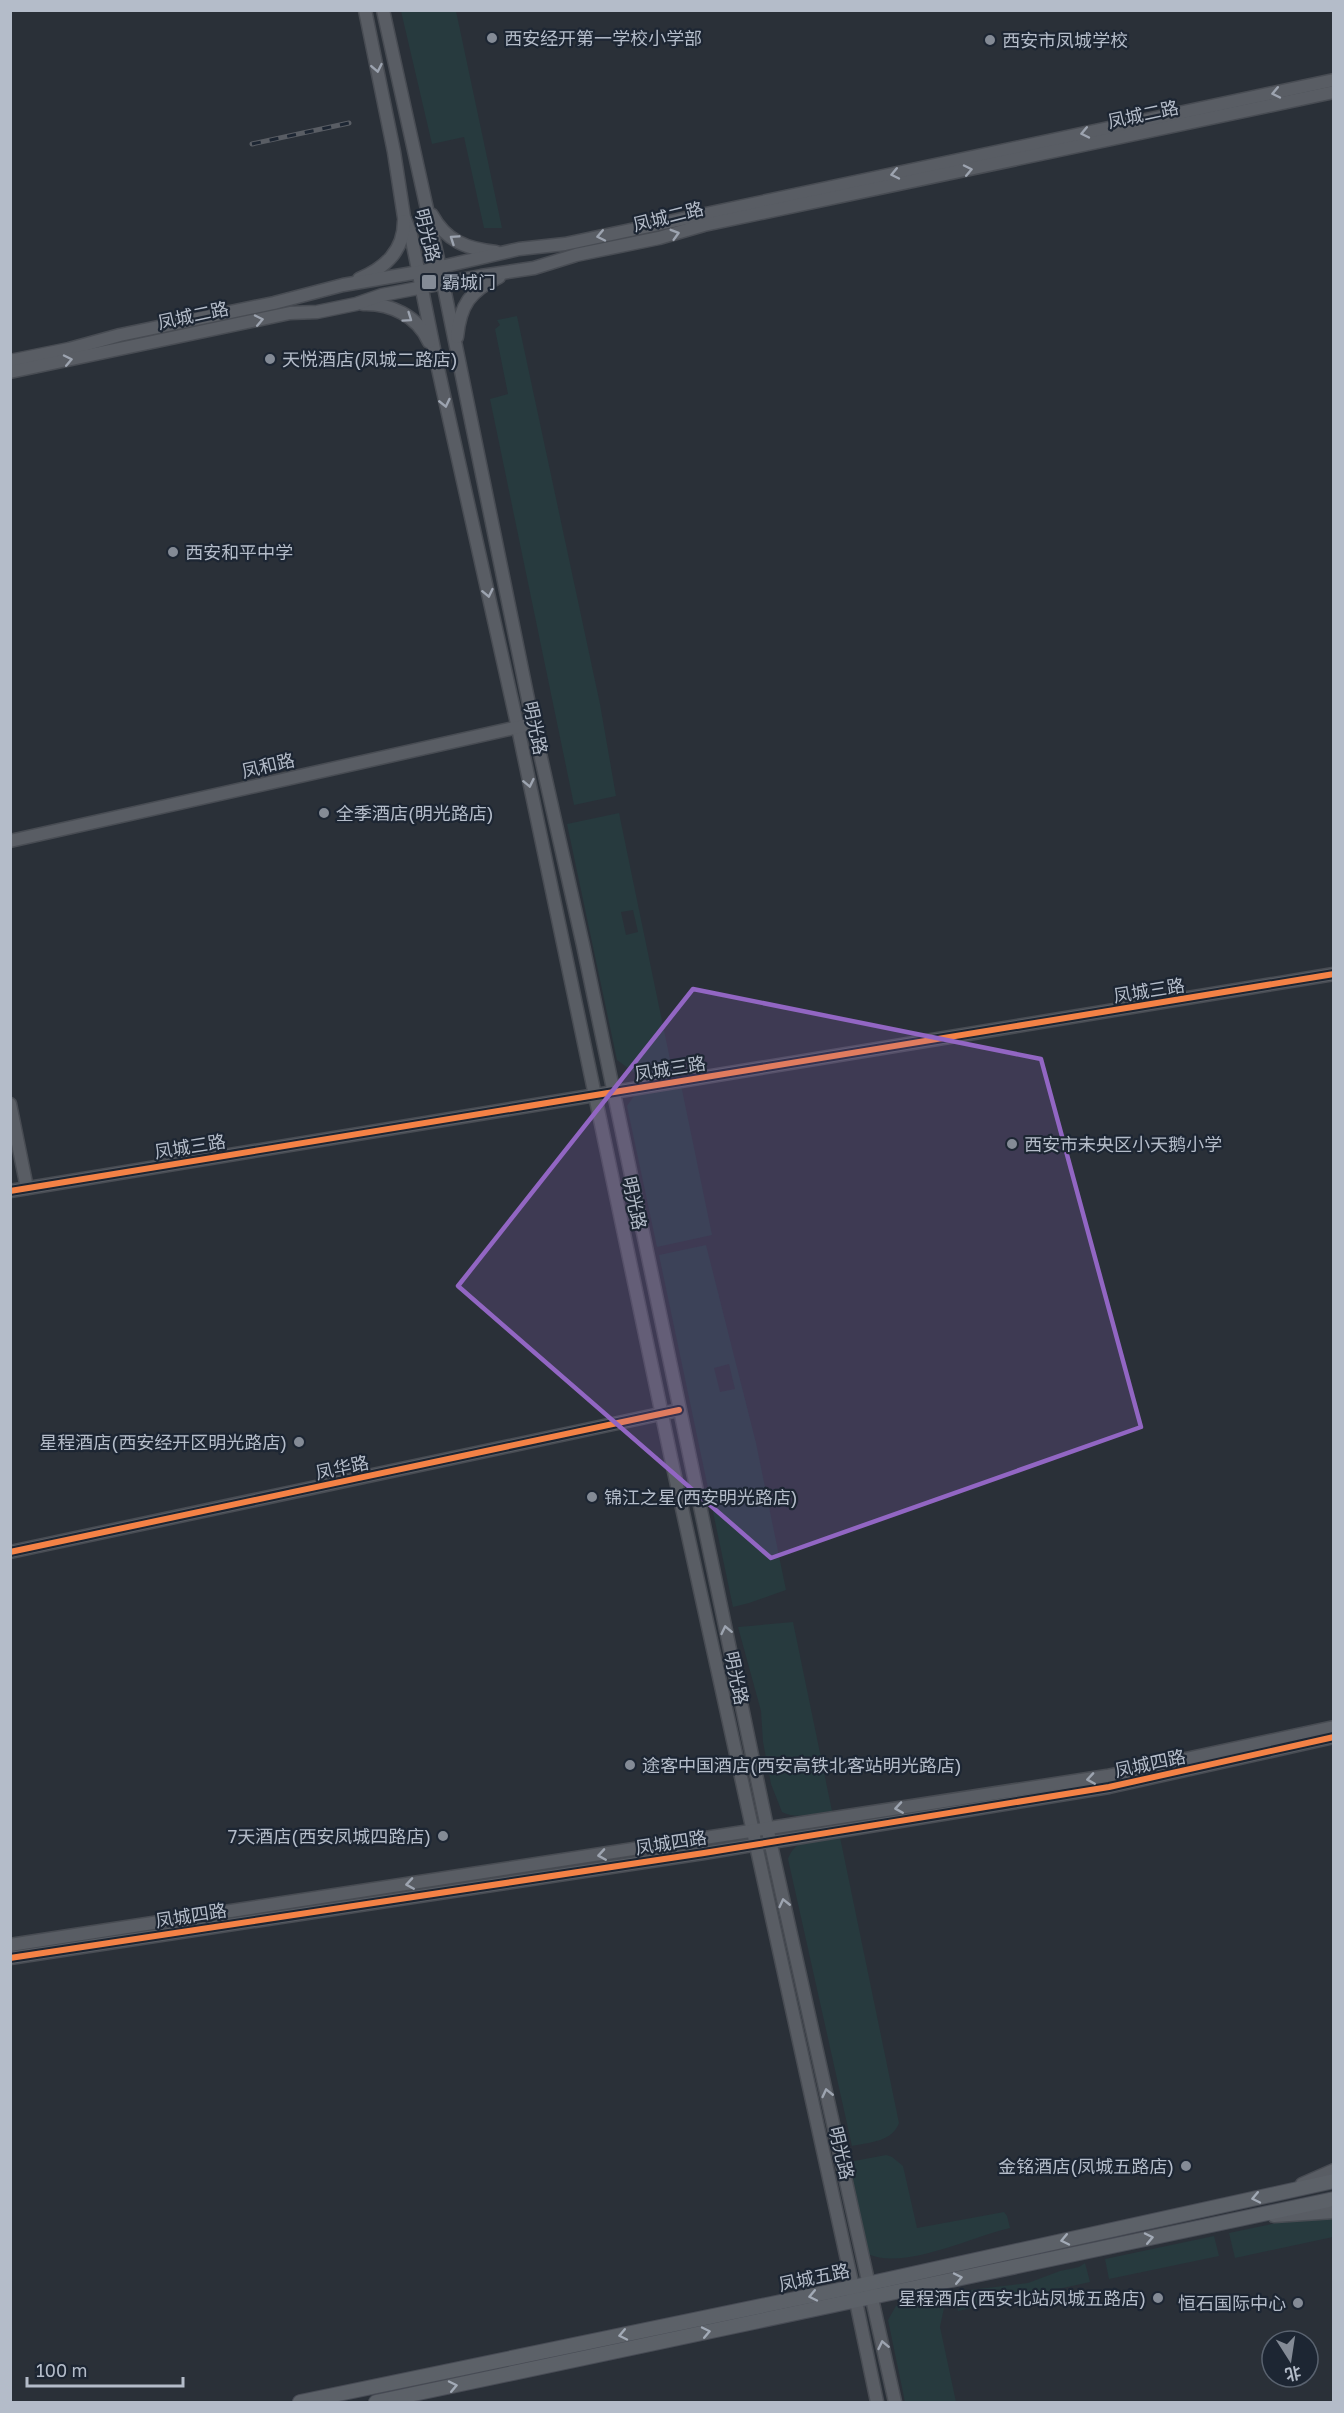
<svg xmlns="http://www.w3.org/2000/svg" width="1344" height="2413" viewBox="0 0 1344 2413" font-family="'Golos Text','Noto Sans SC',sans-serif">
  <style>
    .green { fill: #273a3e; fill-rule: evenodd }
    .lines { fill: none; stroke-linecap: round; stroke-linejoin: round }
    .secondary-casing { stroke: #484c53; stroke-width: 15 }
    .primary-casing { stroke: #484c55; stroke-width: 16 }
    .secondary { stroke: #595d64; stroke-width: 12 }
    .primary { stroke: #5c6168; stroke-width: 14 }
    .rail-casing { stroke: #595d64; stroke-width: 5 }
    .rail { stroke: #1d2633; stroke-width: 3; stroke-dasharray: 9; stroke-linecap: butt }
    .cycleway-casing { stroke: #1d2633; stroke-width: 10 }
    .cycleway { stroke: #f48246; stroke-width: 6 }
    .oneway { stroke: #9da4b0 }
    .oneway2 { stroke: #a2aab6 }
    .marked { fill: #9266c3; fill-opacity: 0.2; stroke: #9266c3; stroke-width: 4.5; stroke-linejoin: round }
    .poi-dot { fill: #848b96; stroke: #1d2633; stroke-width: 2 }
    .labels { text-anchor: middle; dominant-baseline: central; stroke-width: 4.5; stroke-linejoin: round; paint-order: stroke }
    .poi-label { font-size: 18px; fill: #b4bcc9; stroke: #1d2633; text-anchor: start }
    .street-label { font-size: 18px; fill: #b4bcc9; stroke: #1d2633 }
  </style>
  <rect width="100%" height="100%" fill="#2a3038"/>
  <!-- green -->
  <g class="green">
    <polygon points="401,11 456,11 502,228 484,228 464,137 432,144"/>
    <polygon points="517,316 600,704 616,796 574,805 490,399 508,394 495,329 500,325 497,320"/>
    <path d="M619 813 673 1074 643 1079 617 1060 567 824ZM633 910 638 932 626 935 621 912Z"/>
    <polygon points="681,1085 712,1235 657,1247 627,1106 636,1093"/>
    <path d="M706 1245 756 1443 786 1590 749 1603 733 1607 659 1255ZM729 1364 735 1389 720 1392 714 1368Z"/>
    <path d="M793 1622 832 1811C816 1813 797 1820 782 1812L771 1784 763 1742 761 1711 738 1627Z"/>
    <path d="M840 1837 899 2123C892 2142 870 2142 852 2146L788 1859C795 1837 821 1839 840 1837Z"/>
    <path d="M886 2155 892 2157 903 2166 917 2228 1004 2212 1007 2216 1010 2228C973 2236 904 2271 868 2254L849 2162Z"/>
    <polygon points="1333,2211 1333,2237 1235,2258 1229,2233"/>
    <polygon points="1214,2236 1219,2256 1109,2279 1105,2259"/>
    <polygon points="1085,2263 1090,2282 958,2311 954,2292 1028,2283 1060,2271 1079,2267"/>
    <polygon points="941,2294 944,2308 940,2327 956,2402 905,2402 888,2320 896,2306"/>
  </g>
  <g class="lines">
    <defs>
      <g id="secondary">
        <polyline points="365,10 394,152 404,217 411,235 437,364 518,728 671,1458 853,2287 877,2402"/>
        <polyline points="383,10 440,268 530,709 583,945 767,1827 895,2402"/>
        <path d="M432 215C446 241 467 249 496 252"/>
        <path d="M359 279C385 268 404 251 404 221"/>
        <path d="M363 304C390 303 418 316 429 342"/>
        <path d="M457 337C460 305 470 291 499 277"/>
        <polyline points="10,361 69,349 120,335 274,303 343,285 419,272 519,249 565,244 1334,80"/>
        <polyline points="10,372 290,313 317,312 356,304 382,295 481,276 534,268 576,255 659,238 704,225 1334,92"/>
        <polyline points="10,841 523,726"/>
        <polyline points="10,1104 27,1188"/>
        <polyline points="10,1191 1334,974"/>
        <polyline points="10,1552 679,1410"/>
        <polyline points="10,1945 1107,1776 1334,1727"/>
        <polyline points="10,1958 704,1853 1109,1787 1334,1737"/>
        <polyline points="1302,2184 1334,2170"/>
        <polyline points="1274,2216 1334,2212"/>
      </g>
      <g id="primary">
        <polyline points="300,2402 853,2287 1334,2181"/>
        <polyline points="376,2402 1334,2199"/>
      </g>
    </defs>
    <!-- secondary casing -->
    <use href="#secondary" class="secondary-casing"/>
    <!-- primary casing -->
    <use href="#primary" class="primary-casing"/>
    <!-- secondary -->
    <use href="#secondary" class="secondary"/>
    <!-- primary -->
    <use href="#primary" class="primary"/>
    <defs>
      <polyline id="rail" points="252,144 349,123"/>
    </defs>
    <!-- rail casing -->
    <use href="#rail" class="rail-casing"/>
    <!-- rail -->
    <use href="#rail" class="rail"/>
    <defs>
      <g id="cycleway">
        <polyline points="10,1191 1334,974"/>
        <polyline points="10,1552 679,1410"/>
        <polyline points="10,1958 704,1853 1109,1787 1334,1737"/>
      </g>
    </defs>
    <!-- cycleway casing -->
    <use href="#cycleway" class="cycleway-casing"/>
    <!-- cycleway -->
    <use href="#cycleway" class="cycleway"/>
  </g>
  <!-- one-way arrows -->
  <defs><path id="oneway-chevron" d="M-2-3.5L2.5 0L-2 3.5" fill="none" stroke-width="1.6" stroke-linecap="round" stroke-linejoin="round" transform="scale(1.5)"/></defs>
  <g class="oneway">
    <use href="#oneway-chevron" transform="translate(377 68) rotate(79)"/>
    <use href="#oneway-chevron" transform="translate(1276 93) rotate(168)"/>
    <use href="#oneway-chevron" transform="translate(1085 133) rotate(168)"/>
    <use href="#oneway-chevron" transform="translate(968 170) rotate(-12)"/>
    <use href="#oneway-chevron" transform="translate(895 174) rotate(168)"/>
    <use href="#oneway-chevron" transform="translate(675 234) rotate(-16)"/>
    <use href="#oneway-chevron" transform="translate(601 236) rotate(168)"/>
    <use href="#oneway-chevron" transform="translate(454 239) rotate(-146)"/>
    <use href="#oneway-chevron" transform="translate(408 318) rotate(35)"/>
    <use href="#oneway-chevron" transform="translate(259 320) rotate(-12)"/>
    <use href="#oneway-chevron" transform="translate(68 360) rotate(-12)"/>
    <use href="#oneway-chevron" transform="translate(445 403) rotate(77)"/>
    <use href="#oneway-chevron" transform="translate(488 593) rotate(78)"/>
    <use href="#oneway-chevron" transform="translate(529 783) rotate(78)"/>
    <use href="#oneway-chevron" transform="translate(726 1630) rotate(-102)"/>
    <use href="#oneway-chevron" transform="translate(1091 1779) rotate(171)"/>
    <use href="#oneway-chevron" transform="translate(899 1808) rotate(171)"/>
    <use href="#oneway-chevron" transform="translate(602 1855) rotate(171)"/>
    <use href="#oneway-chevron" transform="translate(410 1884) rotate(171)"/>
    <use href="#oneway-chevron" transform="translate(784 1903) rotate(-103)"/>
    <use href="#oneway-chevron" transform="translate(827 2093) rotate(-103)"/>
    <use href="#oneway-chevron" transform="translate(883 2345) rotate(-102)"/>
  </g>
  <g class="oneway2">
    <use href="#oneway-chevron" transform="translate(1256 2198) rotate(168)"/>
    <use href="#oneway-chevron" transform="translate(1149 2238) rotate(-12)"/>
    <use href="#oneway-chevron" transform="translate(1065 2240) rotate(168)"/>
    <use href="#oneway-chevron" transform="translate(958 2278) rotate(-12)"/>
    <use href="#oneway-chevron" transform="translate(813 2296) rotate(168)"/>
    <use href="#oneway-chevron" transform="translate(706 2332) rotate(-12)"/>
    <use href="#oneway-chevron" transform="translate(623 2335) rotate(168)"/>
    <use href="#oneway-chevron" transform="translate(453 2386) rotate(-12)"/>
  </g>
  <!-- marked area -->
  <path class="marked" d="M693 989 1041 1059 1141 1427 771 1558 458 1286Z"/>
  <!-- markers -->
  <g class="poi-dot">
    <circle cx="492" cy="38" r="6"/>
    <circle cx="990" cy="40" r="6"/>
    <rect x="421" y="274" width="16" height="16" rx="3"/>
    <circle cx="270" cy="359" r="6"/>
    <circle cx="173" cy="552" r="6"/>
    <circle cx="324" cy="813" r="6"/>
    <circle cx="1012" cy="1144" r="6"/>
    <circle cx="299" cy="1442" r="6"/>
    <circle cx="592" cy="1497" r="6"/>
    <circle cx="630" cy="1765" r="6"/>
    <circle cx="443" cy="1836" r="6"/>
    <circle cx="1186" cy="2166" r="6"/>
    <circle cx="1158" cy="2298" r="6"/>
    <circle cx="1298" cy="2303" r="6"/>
  </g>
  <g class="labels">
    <!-- poi labels -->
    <g class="poi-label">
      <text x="504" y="38">西安经开第一学校小学部</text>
      <text x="1002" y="40">西安市凤城学校</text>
      <text x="442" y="282">霸城门</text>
      <text x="282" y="359">天悦酒店(凤城二路店)</text>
      <text x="185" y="552">西安和平中学</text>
      <text x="336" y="813">全季酒店(明光路店)</text>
      <text x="1024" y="1144">西安市未央区小天鹅小学</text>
      <text x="287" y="1442" text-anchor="end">星程酒店(西安经开区明光路店)</text>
      <text x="604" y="1497">锦江之星(西安明光路店)</text>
      <text x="642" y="1765">途客中国酒店(西安高铁北客站明光路店)</text>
      <text x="431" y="1836" text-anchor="end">7天酒店(西安凤城四路店)</text>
      <text x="1174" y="2166" text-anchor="end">金铭酒店(凤城五路店)</text>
      <text x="1146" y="2298" text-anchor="end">星程酒店(西安北站凤城五路店)</text>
      <text x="1286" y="2303" text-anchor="end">恒石国际中心</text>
    </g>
    <!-- street labels -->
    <g class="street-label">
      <text transform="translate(1143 114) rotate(-12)">凤城二路</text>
      <text transform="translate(668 216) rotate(-14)">凤城二路</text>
      <text transform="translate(428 235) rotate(76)">明光路</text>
      <text transform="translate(193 315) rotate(-12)">凤城二路</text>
      <text transform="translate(536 728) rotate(78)">明光路</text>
      <text transform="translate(268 765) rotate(-13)">凤和路</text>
      <text transform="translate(1149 990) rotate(-9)">凤城三路</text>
      <text transform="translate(670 1068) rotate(-9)">凤城三路</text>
      <text transform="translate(190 1146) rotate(-9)">凤城三路</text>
      <text transform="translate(635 1203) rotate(78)">明光路</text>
      <text transform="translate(342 1467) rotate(-12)">凤华路</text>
      <text transform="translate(737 1678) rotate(78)">明光路</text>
      <text transform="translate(1150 1763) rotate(-12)">凤城四路</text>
      <text transform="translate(671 1842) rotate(-9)">凤城四路</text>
      <text transform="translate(191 1915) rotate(-9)">凤城四路</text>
      <text transform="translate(842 2153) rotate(77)">明光路</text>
      <text transform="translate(814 2277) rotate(-12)">凤城五路</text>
    </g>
  </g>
  <!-- border -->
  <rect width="1344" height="2413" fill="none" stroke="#b4bcc9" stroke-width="24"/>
  <!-- north arrow -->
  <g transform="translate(1290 2359) rotate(168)"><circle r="28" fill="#1d2633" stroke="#59626f" stroke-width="1.5"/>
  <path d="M0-4.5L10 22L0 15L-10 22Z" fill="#848b96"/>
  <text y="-9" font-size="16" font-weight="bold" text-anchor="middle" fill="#b4bcc9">北</text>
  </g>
  <!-- scale -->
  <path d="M27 2377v9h156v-9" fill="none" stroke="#b4bcc9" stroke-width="3"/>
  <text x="36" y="2377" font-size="18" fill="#b4bcc9" stroke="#1d2633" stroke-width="4.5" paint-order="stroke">100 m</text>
</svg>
